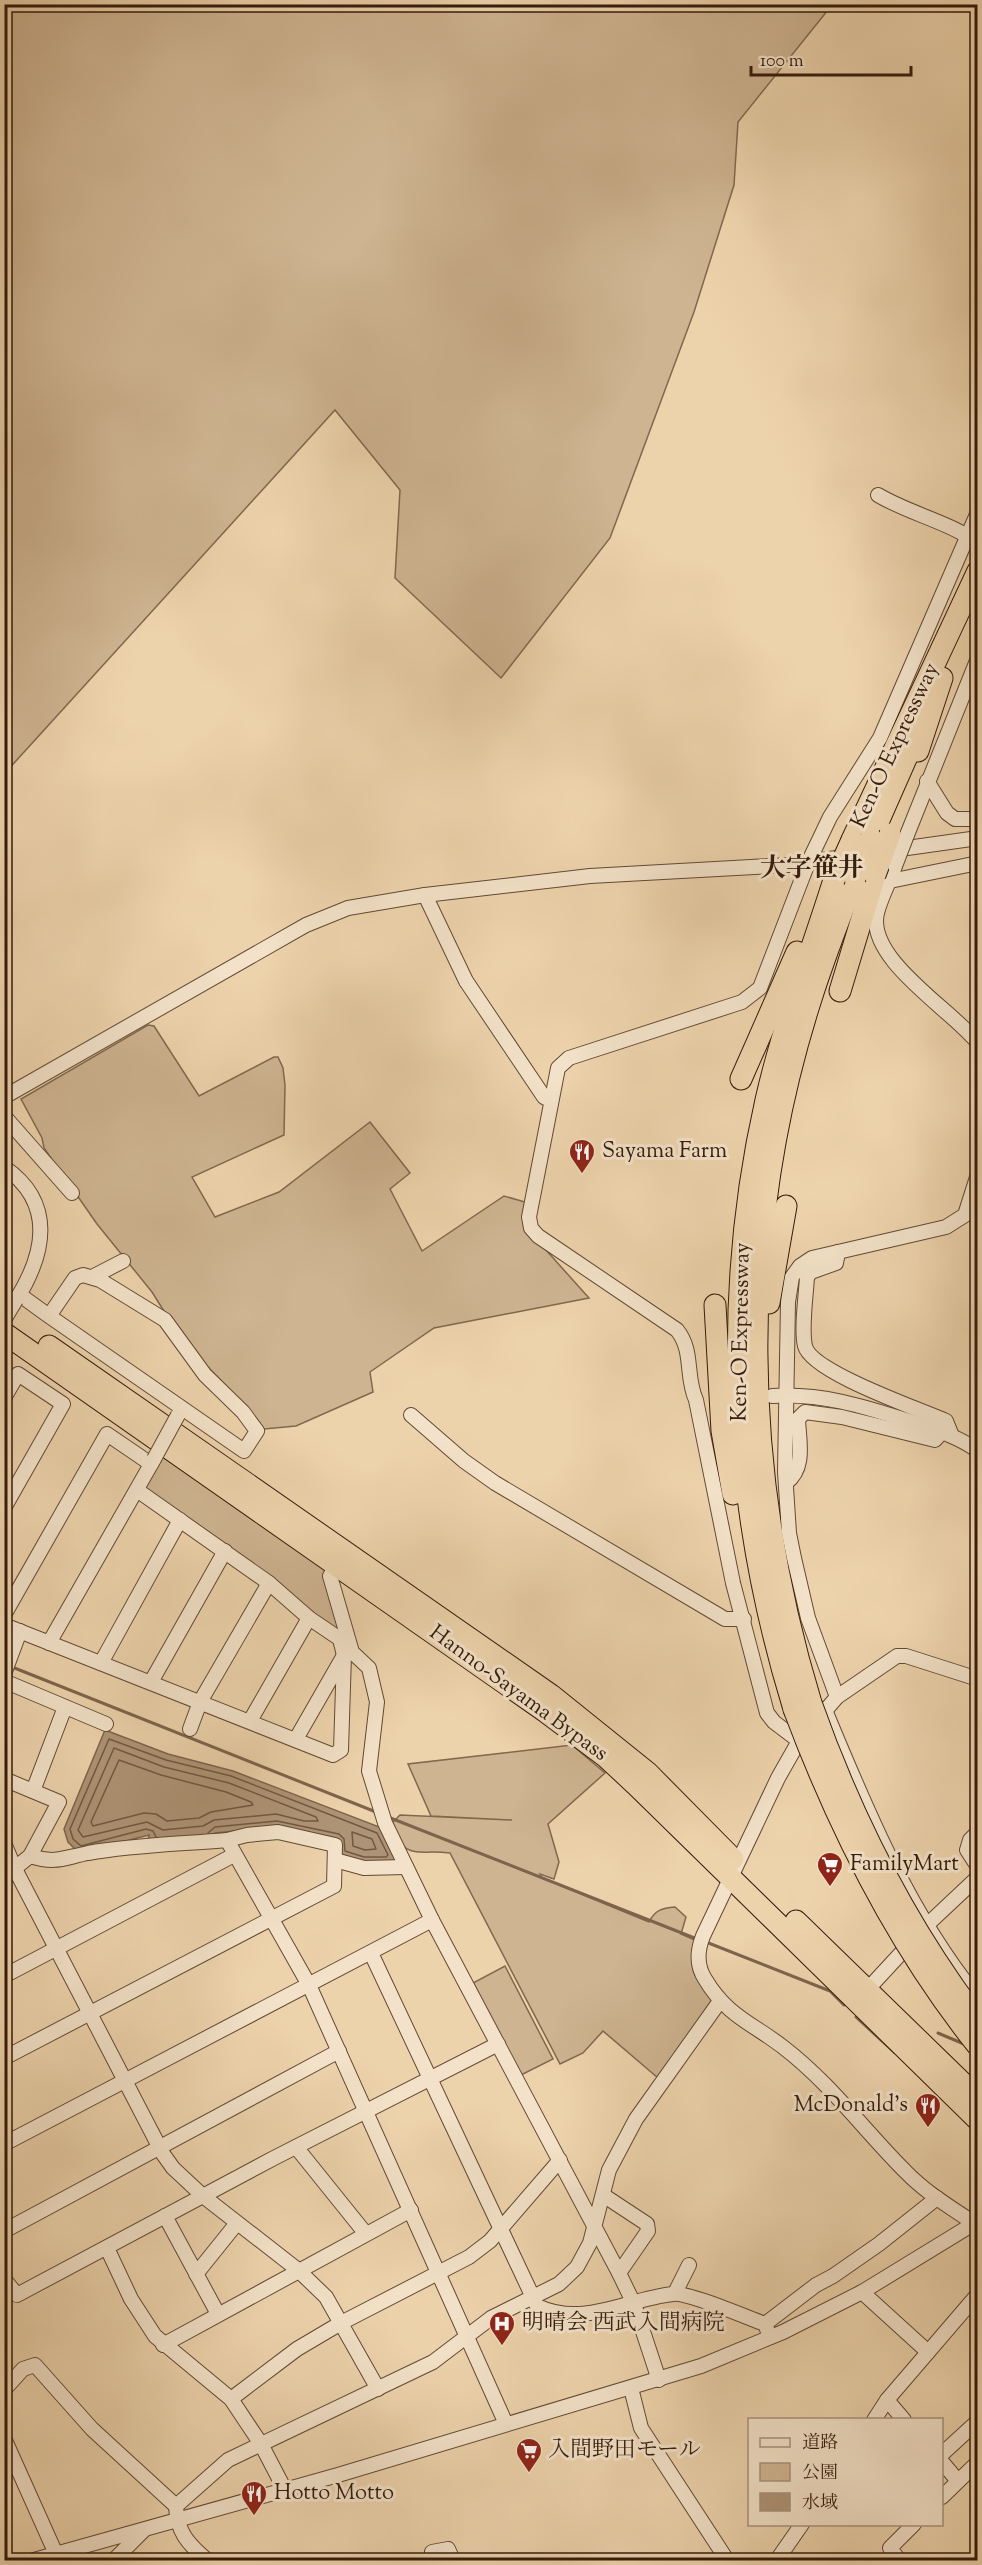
<svg xmlns="http://www.w3.org/2000/svg" width="982" height="2565" viewBox="0 0 982 2565" font-family="'Sorts Mill Goudy','Noto Serif JP',serif">
  <style>
    .green { fill: #ceb491; stroke: #81684e; stroke-width: 1.5 }
    .water { fill: #ae9476; stroke: #7d644c; stroke-width: 1.5 }
    .lines { fill: none; stroke-linecap: round; stroke-linejoin: round }
    .shore { stroke: #715841; stroke-width: 1.5 }
    .stream { stroke: #7d644c; stroke-width: 3 }
    .minor-casing { stroke: #624934; stroke-width: 16 }
    .highway-casing { stroke: #341b0c; stroke-width: 23 }
    .minor { stroke: #f3e2c9; stroke-width: 14 }
    .highway { stroke: #edd3ac; stroke-width: 21 }
    .minor-bridge-casing { stroke: #624934; stroke-width: 16; stroke-linecap: butt }
    .highway-bridge-casing { stroke: #341b0c; stroke-width: 23; stroke-linecap: butt }
    .minor-bridge { stroke: #f3e2c9; stroke-width: 14 }
    .highway-bridge { stroke: #edd3ac; stroke-width: 21 }
    .labels { text-anchor: middle; dominant-baseline: central; stroke-width: 6; stroke-linejoin: round; paint-order: stroke }
    .street-label { font-size: 22px; fill: #341b0c; stroke: #f3e2c9 }
    .poi-label { font-size: 22px; fill: #341b0c; stroke: #f3e2c9; text-anchor: start }
    .quarter-label { font-size: 26px; font-weight: bold; fill: #341b0c; stroke: #f3e2c9 }
  </style>
  <rect width="100%" height="100%" fill="#edd3ac"/>
  <filter id="stains"><feTurbulence type="fractalNoise" baseFrequency=".00333" numOctaves="4"/><feColorMatrix values="0 0 0 0 .2 0 0 0 0 .09 0 0 0 0 .02 0 0 0 .5 -.17"/></filter>
  <radialGradient id="worn" r=".72"><stop offset=".6" stop-color="#630" stop-opacity="0"/><stop offset="1" stop-color="#630" stop-opacity=".3"/></radialGradient>
  <!-- green -->
  <g class="green">
    <polygon points="5,4 832,5 738,122 734,185 694,312 610,538 501,678 395,578 400,490 335,410 5,773"/>
    <polygon points="148,1025 154,1026 199,1096 274,1057 278,1057 283,1068 285,1085 284,1135 192,1177 215,1217 279,1192 370,1122 410,1173 390,1189 422,1251 504,1196 525,1202 528,1230 589,1298 434,1328 370,1372 373,1392 296,1426 264,1429 246,1406 204,1363 167,1316 152,1292 97,1224 44,1148 42,1138 21,1099"/>
    <polygon points="162,1456 328,1572 343,1636 146,1490 144,1485"/>
    <path d="M572 1745 605 1773 548 1824 559 1862 554 1879 540 1874 542 1878 649 1922C655 1910 662 1908 675 1907L686 1917 681 1934 695 1940 712 1993 713 2005 658 2078 603 2031 583 2053 560 2064 450 1853C415 1849 407 1862 390 1825L400 1815 512 1820 431 1816 408 1764Z"/>
    <polygon points="505,1966 553,2059 521,2075 473,1983"/>
  </g>
  <!-- water -->
  <polygon class="water" points="105,1730 168,1754 233,1771 382,1828 399,1861 363,1863 277,1827 215,1833 215,1839 148,1841 149,1835 79,1853 68,1842 64,1829"/>
  <g class="lines">
    <!-- shore -->
    <g class="shore">
      <polygon points="114,1748 164,1767 229,1783 316,1817 318,1821 304,1821 276,1814 214,1820 203,1826 163,1830 147,1822 83,1837 78,1830"/>
      <polygon points="119,1760 161,1775 226,1792 251,1802 253,1805 211,1812 199,1818 167,1821 156,1814 144,1813 93,1826 91,1822"/>
      <polygon points="352,1832 372,1839 376,1849 365,1850 353,1846"/>
      <polyline points="156,1837 153,1831 146,1829 81,1846 73,1839 70,1829 109,1739 166,1760 231,1776 377,1833 388,1855 386,1857 364,1857 345,1851 344,1839 339,1834 277,1821 215,1827 208,1833"/>
    </g>
    <!-- stream -->
    <g class="stream">
      <polyline points="12,1667 376,1812"/>
      <polyline points="388,1817 697,1939"/>
      <polyline points="706,1942 830,1991 844,2005"/>
      <polyline points="856,2017 895,2053"/>
      <polyline points="938,2033 964,2044 966,2043"/>
    </g>
    <defs>
      <g id="minor">
        <path d="M878 495C910 514 947 521 978 543"/>
        <polyline points="927,781 947,813 955,819 978,819"/>
        <polyline points="907,835 978,658"/>
        <polyline points="893,850 978,838"/>
        <path d="M895 866C890 881 881 897 877 913 866 959 952 1010 978 1043"/>
        <polyline points="890,881 978,863"/>
        <polyline points="425,895 466,981 544,1097 550,1100"/>
        <polyline points="4,1097 306,925 348,908 425,895 590,876 789,865 850,856"/>
        <polyline points="4,1116 72,1193"/>
        <path d="M4 1167C56 1203 45 1254 16 1300"/>
        <path d="M838 1252 836 1263 811 1272 807 1277C806 1296 801 1328 805 1346 811 1372 919 1409 946 1421L952 1436"/>
        <polyline points="92,1277 123,1261"/>
        <polyline points="20,1295 49,1316 244,1451 257,1431 243,1412 205,1375 165,1320 100,1280 83,1275 75,1278 49,1316"/>
        <path d="M772 1396C821 1393 863 1406 909 1421 933 1429 958 1436 978 1451"/>
        <polyline points="4,1398 18,1374 63,1404 4,1508"/>
        <polyline points="411,1415 464,1461 495,1483 725,1619 744,1619"/>
        <path d="M786 1483C806 1468 799 1442 798 1419L805 1412 842 1417 935 1440 942 1432"/>
        <polyline points="336,1565 330,1576 352,1652 369,1668 377,1702 369,1771 385,1823 432,1920 619,2273 634,2304 659,2380"/>
        <polyline points="4,1615 107,1434 151,1464"/>
        <polyline points="4,1625 333,1755 341,1750 344,1655 340,1639 309,1618 269,1583 137,1490"/>
        <polyline points="49,1643 154,1459"/>
        <polyline points="101,1663 180,1520"/>
        <polyline points="4,1674 20,1631"/>
        <polyline points="4,1681 106,1724"/>
        <polyline points="151,1682 225,1551"/>
        <polyline points="837,1697 808,1618 794,1558 789,1533 785,1472 788,1302 792,1277 800,1266 812,1258 946,1227 965,1215 978,1174"/>
        <path d="M825 1710C866 1809 909 1914 978 1998"/>
        <polyline points="250,1721 309,1618"/>
        <polyline points="190,1729 200,1702 269,1583"/>
        <polyline points="296,1739 343,1657"/>
        <path d="M799 1741 774 1722 767 1713 733 1583 696 1400C685 1376 694 1351 677 1330L538 1236 531 1228 529 1217 558 1068 569 1058 742 1002 760 988 808 863 830 817 880 738 978 512"/>
        <polyline points="4,1779 59,1802 30,1856 4,1877"/>
        <polyline points="33,1791 65,1707"/>
        <polyline points="978,1832 970,1840 967,1850 978,1867"/>
        <polyline points="227,1840 309,1985 506,2424"/>
        <polyline points="4,1843 15,1869 163,2154 173,2168 203,2196 298,2270 326,2297 378,2389"/>
        <polyline points="335,1860 364,1868 406,1867"/>
        <path d="M371 1953 537 2306C584 2328 626 2299 673 2294 688 2292 748 2318 765 2324L770 2337"/>
        <polyline points="4,1976 234,1855"/>
        <polyline points="867,1990 928,1924 978,1877"/>
        <path d="M4 2058 334 1886 335 1845 278 1832 247 1835 227 1840C181 1844 134 1845 88 1853 63 1858 56 1864 30 1856"/>
        <polyline points="4,2144 432,1920"/>
        <polyline points="296,2147 366,2234"/>
        <polyline points="603,2195 647,2224 648,2231 619,2273"/>
        <polyline points="165,2216 218,2314"/>
        <path d="M974 2223C950 2207 925 2192 905 2171 864 2130 830 2083 783 2047 752 2023 727 2016 705 1979 696 1965 697 1951 703 1936L778 1778 799 1741 837 1697 897 1656H906L978 1679"/>
        <polyline points="4,2231 339,2051"/>
        <polyline points="107,2248 131,2299 155,2336 231,2399 261,2444 285,2490"/>
        <polyline points="196,2274 237,2223"/>
        <polyline points="4,2279 17,2295 274,2158 498,2044"/>
        <polyline points="862,2292 928,2352"/>
        <polyline points="675,2293 689,2265"/>
        <polyline points="765,2324 816,2285 833,2276 879,2244 937,2198"/>
        <polyline points="163,2345 411,2210"/>
        <polyline points="631,2388 641,2428 727,2560"/>
        <polyline points="4,2390 23,2369 35,2365 92,2429 176,2506"/>
        <polyline points="231,2399 297,2349 341,2323 469,2257 490,2241 560,2160"/>
        <polyline points="887,2400 904,2420"/>
        <polyline points="874,2420 887,2400 978,2294"/>
        <polyline points="4,2438 56,2554"/>
        <polyline points="942,2454 978,2421"/>
        <polyline points="942,2462 958,2481"/>
        <polyline points="942,2497 978,2462"/>
        <polyline points="432,2552 448,2549 453,2560"/>
        <polyline points="34,2560 338,2475 701,2366 783,2332 862,2292 978,2221"/>
        <polyline points="114,2560 143,2531"/>
        <path d="M207 2560C188 2544 177 2532 176 2506L228 2460 433 2362 491 2318 559 2284 577 2267 590 2243 609 2170 636 2119 720 2001"/>
        <polyline points="777,2560 802,2524"/>
        <polyline points="899,2560 890,2548 914,2524"/>
      </g>
      <g id="highway">
        <polyline points="918,751 942,678"/>
        <polyline points="871,838 916,736"/>
        <polyline points="852,840 978,571"/>
        <polyline points="840,991 875,875"/>
        <polyline points="741,1079 797,952"/>
        <polyline points="769,1303 786,1206"/>
        <polyline points="715,1305 722,1431 733,1494"/>
        <polyline points="4,1333 546,1712 606,1757 636,1785 978,2120"/>
        <polyline points="49,1346 551,1695 648,1773 733,1859"/>
        <path d="M811 1703C741 1474 737 1231 810 1002 823 960 839 919 855 878"/>
        <path d="M794 1709C733 1511 720 1303 766 1100 783 1025 811 953 834 880"/>
        <polyline points="796,1921 978,2098"/>
      </g>
    </defs>
    <!-- minor casing -->
    <use href="#minor" class="minor-casing"/>
    <!-- highway casing -->
    <use href="#highway" class="highway-casing"/>
    <!-- minor -->
    <use href="#minor" class="minor"/>
    <!-- highway -->
    <use href="#highway" class="highway"/>
    <defs>
      <g id="minor-bridge">
        <polyline points="895,866 907,835"/>
        <polyline points="4,1320 16,1300"/>
        <polyline points="154,1459 178,1415"/>
      </g>
      <g id="highway-bridge">
        <polyline points="875,875 890,834"/>
        <polyline points="855,878 871,838"/>
        <polyline points="834,880 852,840"/>
        <path d="M811 1703C851 1816 905 1924 978 2020"/>
        <path d="M794 1709C839 1829 897 1945 978 2046"/>
      </g>
    </defs>
    <!-- minor-bridge casing -->
    <use href="#minor-bridge" class="minor-bridge-casing"/>
    <!-- highway-bridge casing -->
    <use href="#highway-bridge" class="highway-bridge-casing"/>
    <!-- minor-bridge -->
    <use href="#minor-bridge" class="minor-bridge"/>
    <!-- highway-bridge -->
    <use href="#highway-bridge" class="highway-bridge"/>
  </g>
  <!-- icons -->
  <defs>
    <symbol id="restaurant-pin" viewBox="-11 -11 22 30"><path d="M0 17L-7.5 6A9.5 9.5 0 1 1 7.5 6Z" fill="#8f2418" stroke="#f3e2c9"/><path d="M-5-6h1v4h1v-4h1v4h1v-4h1v5L-1.5 .5V6h-2V.5L-5-1ZM5-6V6H3V1.5H1.5Q1.5-4 5-6Z" fill="#fff"/></symbol>
    <symbol id="supermarket-pin" viewBox="-11 -11 22 30"><path d="M0 17L-7.5 6A9.5 9.5 0 1 1 7.5 6Z" fill="#8f2418" stroke="#f3e2c9"/><path d="M-6-5.5h2.5l.6 2H6L4.5 2H-2.5L-4.4-4H-6ZM-1.5 3.2a1.3 1.3 0 1 0 .1 0ZM3 3.2a1.3 1.3 0 1 0 .1 0Z" fill="#fff"/></symbol>
    <symbol id="hospital-pin" viewBox="-11 -11 22 30"><path d="M0 17L-7.5 6A9.5 9.5 0 1 1 7.5 6Z" fill="#8f2418" stroke="#f3e2c9"/><path d="M-5-5h3v3.5h4V-5h3V5h-3V1.5h-4V5h-3Z" fill="#fff"/></symbol>
  </defs>
  <g fill-rule="evenodd">
    <use href="#restaurant-pin" x="567" y="1137" width="30" height="40"/>
    <use href="#supermarket-pin" x="815" y="1850" width="30" height="40"/>
    <use href="#restaurant-pin" x="913" y="2091" width="30" height="40"/>
    <use href="#hospital-pin" x="487" y="2309" width="30" height="40"/>
    <use href="#supermarket-pin" x="514" y="2436" width="30" height="40"/>
    <use href="#restaurant-pin" x="239" y="2479" width="30" height="40"/>
  </g>
  <g class="labels">
    <!-- street labels -->
    <g class="street-label">
      <text transform="translate(896 746) rotate(-65)">Ken-O Expressway</text>
      <text transform="translate(742 1332) rotate(-89)">Ken-O Expressway</text>
      <text transform="translate(518 1694) rotate(36)">Hanno-Sayama Bypass</text>
    </g>
    <!-- poi labels -->
    <g class="poi-label">
      <text x="602" y="1152">Sayama Farm</text>
      <text x="850" y="1865">FamilyMart</text>
      <text x="908" y="2106" text-anchor="end">McDonald's</text>
      <text x="522" y="2324">明晴会 西武入間病院</text>
      <text x="548" y="2451">入間野田モール</text>
      <text x="274" y="2494">Hotto Motto</text>
    </g>
    <!-- quarter labels -->
    <g class="quarter-label">
      <text x="812" y="869">大字笹井</text>
    </g>
  </g>
  <!-- margin -->
  <rect width="982" height="2565" fill="none" stroke="#edd3ac" stroke-width="24"/>
  <rect x="6" y="6" width="970" height="2553" fill="none" stroke="#341b0c" stroke-width="3"/>
  <rect x="12" y="12" width="958" height="2541" fill="none" stroke="#341b0c" stroke-width="1.5"/>
  <!-- legend -->
  <rect x="748" y="2418" width="195" height="108" fill="#f3e2c9" stroke="#a7927d" stroke-width="1.5"/>
  <rect x="760" y="2438" width="30" height="9" fill="#f3e2c9" stroke="#a7927d" stroke-width="1.5"/>
  <text x="802" y="2448" font-size="18" fill="#341b0c">道路</text>
  <rect x="760" y="2463" width="30" height="18" fill="#ceb491" stroke="#a7927d" stroke-width="1.5"/>
  <text x="802" y="2478" font-size="18" fill="#341b0c">公園</text>
  <rect x="760" y="2493" width="30" height="18" fill="#ae9476" stroke="#a7927d" stroke-width="1.5"/>
  <text x="802" y="2508" font-size="18" fill="#341b0c">水域</text>
  <!-- scale -->
  <path d="M751 66v9h160v-9" fill="none" stroke="#341b0c" stroke-width="3"/>
  <text x="760" y="66" font-size="18" fill="#341b0c" stroke="#f3e2c9" stroke-width="4.5" paint-order="stroke">100 m</text>
  <rect width="100%" height="100%" filter="url(#stains)"/>
  <rect width="100%" height="100%" fill="url(#worn)"/>
</svg>
